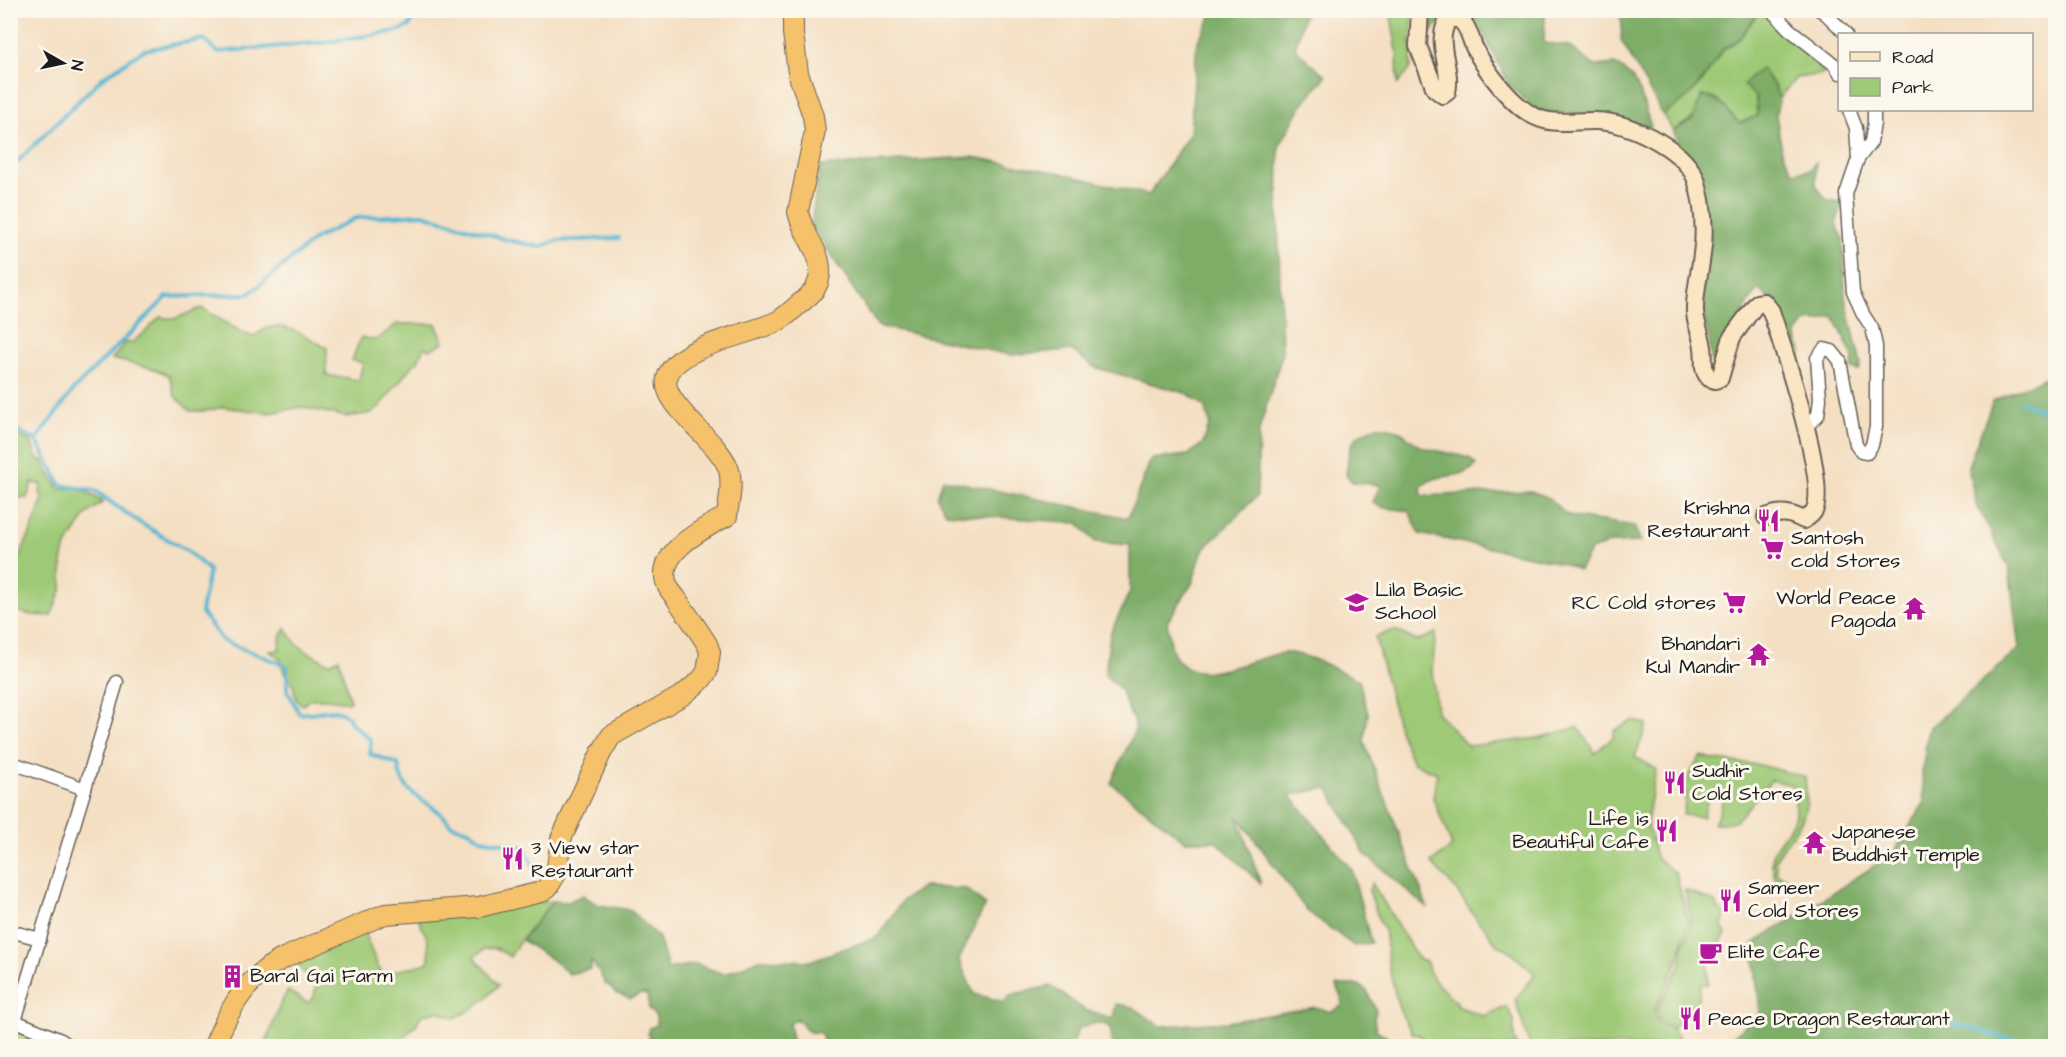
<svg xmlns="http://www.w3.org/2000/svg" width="2066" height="1057" viewBox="0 0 2066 1057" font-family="'Architects Daughter',sans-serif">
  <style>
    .green { fill: #9ec976; stroke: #5d7249; stroke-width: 1.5 }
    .forest { fill: #7ead67; stroke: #4d6442; stroke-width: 1.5 }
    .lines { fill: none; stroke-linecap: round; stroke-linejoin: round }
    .stream { stroke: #52b5d1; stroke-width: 4 }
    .minor-casing { stroke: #686056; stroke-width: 15 }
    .secondary-casing { stroke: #686056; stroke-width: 20 }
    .trunk-casing { stroke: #686056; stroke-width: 22 }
    .minor { stroke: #fff; stroke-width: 12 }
    .secondary { stroke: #fbe6c4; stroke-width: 16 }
    .trunk { stroke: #f5c16b; stroke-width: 20 }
    .labels { text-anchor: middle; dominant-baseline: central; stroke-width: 6; stroke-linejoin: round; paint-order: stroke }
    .poi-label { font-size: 20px; fill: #1c1c1c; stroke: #fbf7ec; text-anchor: start }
  </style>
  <rect width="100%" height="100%" fill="#fbf7ec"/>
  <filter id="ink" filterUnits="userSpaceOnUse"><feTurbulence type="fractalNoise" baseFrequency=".0167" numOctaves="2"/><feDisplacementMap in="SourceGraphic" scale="12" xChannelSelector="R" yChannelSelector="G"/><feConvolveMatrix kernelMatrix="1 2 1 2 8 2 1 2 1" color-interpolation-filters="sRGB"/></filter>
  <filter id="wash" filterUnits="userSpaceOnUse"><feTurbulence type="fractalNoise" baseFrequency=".008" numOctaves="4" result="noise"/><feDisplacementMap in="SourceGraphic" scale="24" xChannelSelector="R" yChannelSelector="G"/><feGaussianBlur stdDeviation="1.35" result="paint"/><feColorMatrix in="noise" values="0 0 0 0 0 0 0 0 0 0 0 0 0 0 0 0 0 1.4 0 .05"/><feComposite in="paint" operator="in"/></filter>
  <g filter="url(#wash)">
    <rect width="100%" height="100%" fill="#f4dfc3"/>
    <!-- green -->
    <g class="green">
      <polygon points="1362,11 1414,11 1411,31 1411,68 1398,84 1397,51 1391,16 1365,13"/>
      <polygon points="1756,11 1765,11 1794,40 1824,74 1796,78 1779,98 1775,87 1756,97 1758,116 1739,124 1719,101 1673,131 1663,115 1687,98 1703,80 1722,50 1739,39 1756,16"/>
      <path d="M201 308C219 317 234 330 253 337 257 335 261 331 265 329 286 320 310 339 327 348L326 375 359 380 363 363 352 360 361 337 376 340 397 324H436L444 342 430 350 424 347 418 361 410 368 380 406 372 413 347 417 301 407 270 413 223 407 206 411H190L175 396 169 375 151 368 112 359 126 342 131 343 144 333 160 317 174 319Z"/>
      <polygon points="10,432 31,441 37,459 43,460 47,470 60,489 76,488 85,491 103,502 86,515 66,546 62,561 62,588 51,616 31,615 15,611 14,592 18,560 32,529 43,499 40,494 41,484 32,483 27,498 11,497"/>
      <path d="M286 628C290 633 293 641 298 645 304 650 324 662 330 663L339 658 350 702 328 699H310L303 705 296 699 293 684 284 673 280 659 270 651 279 650 280 638Z"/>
      <polygon points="1394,630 1417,641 1436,633 1432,671 1437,712 1468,746 1538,738 1578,727 1595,753 1614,736 1614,731 1634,720 1647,725 1635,757 1656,769 1647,822 1656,857 1676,874 1689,923 1675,968 1653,1012 1659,1023 1674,1030 1683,1046 1530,1046 1515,1000 1535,974 1507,949 1497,945 1484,926 1480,924 1454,887 1431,863 1452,846 1433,798 1437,773 1413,763 1400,733 1375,637"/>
      <path d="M1701 756 1716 760 1760 765 1805 777 1807 804 1802 820 1775 860 1777 874 1800 884 1775 879C1774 873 1771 865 1772 860 1773 843 1789 834 1794 818 1797 807 1795 796 1792 785L1772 780 1736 821 1714 824 1719 813 1724 795 1709 794 1703 817 1683 815 1689 775Z"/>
      <path d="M1372 883 1415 954 1420 960 1427 962C1428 978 1446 993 1457 1002V1006L1483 1016 1507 1007 1514 1020V1039L1517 1046H1427L1420 1035 1412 1033 1399 1009 1389 968 1384 929 1379 920 1369 890Z"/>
      <polygon points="1685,890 1713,901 1725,916 1722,927 1726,934 1708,962 1708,984 1701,984 1698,1001 1673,1027 1661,1021 1656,1011 1680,966 1683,946 1691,929 1691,919"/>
      <path d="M553 901 517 945 510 957 496 948 485 949 474 957 499 985C485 1000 473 1011 454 1018L438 1011 422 1015 415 1026 394 1046H264C273 1029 276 1007 288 991L308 1003 314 997 316 987 297 964 363 930 378 967 383 974 424 964 429 961 428 940 418 918 522 903Z"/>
      <polygon points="10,1009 12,1022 65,1046 11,1046"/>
    </g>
    <!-- forest -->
    <g class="forest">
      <path d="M1214 11H1305L1295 49 1326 76 1302 105 1279 147 1278 210 1282 355 1259 430 1257 496 1203 550 1192 584 1167 622C1169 631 1171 652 1176 658 1202 691 1254 655 1285 653 1307 652 1338 671 1359 680L1368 714 1364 742 1428 909 1365 854 1328 788 1290 795 1352 870 1371 943 1354 946 1307 911 1237 815 1261 884 1216 841H1185L1111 783 1136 728 1120 689 1105 675 1110 634 1130 591V545L1095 542 1078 523 946 513 937 497 943 479 1128 518 1151 459 1188 455 1203 443 1210 423 1204 406 1188 394 1094 367 1071 350 1010 355 878 326 811 225 820 166 972 157 1056 172 1149 195 1190 133 1197 43Z"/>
      <polygon points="1432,11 1451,11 1430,33"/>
      <polygon points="1471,11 1545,11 1544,43 1569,46 1595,66 1615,64 1631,76 1639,89 1651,127 1572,113 1537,113 1509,84"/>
      <polygon points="1756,11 1756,16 1739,39 1722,50 1703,80 1687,98 1663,115 1621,40 1622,24 1619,11"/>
      <polygon points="1761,68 1775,87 1779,98 1776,115 1782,151 1793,172 1810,170 1816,162 1816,186 1827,200 1843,202 1836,224 1843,237 1845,296 1861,364 1859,371 1852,369 1853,357 1834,316 1819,321 1812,320 1806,322 1796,335 1801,350 1800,384 1768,298 1759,288 1750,300 1717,367 1711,360 1709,336 1699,304 1711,232 1673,131 1692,120 1702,95 1719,101 1739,123 1757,116 1756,97 1743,85"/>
      <polygon points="2055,373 2055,1046 1732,1046 1733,1036 1760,1013 1753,944 1893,854 1924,803 1922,773 1928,729 2019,649 2009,568 1976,504 1968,466 1993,401"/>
      <path d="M1379 426 1398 430 1421 447 1469 458 1476 465C1462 481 1439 471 1421 486L1422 496 1531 491 1549 498 1564 513 1573 517 1634 526 1641 542 1611 543 1591 550 1579 570 1564 564 1539 558 1420 534 1409 511 1380 507 1373 502 1380 485 1352 482 1346 474C1350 445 1348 436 1379 426Z"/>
      <path d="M923 887 966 889 985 905 959 960 974 994 1005 1002 1010 995 1051 986 1085 1010 1113 1018 1116 1004 1133 1007 1160 1026 1227 1022 1316 1007 1331 1012 1343 1005 1337 985H1359L1367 991 1376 1010 1374 1019 1376 1030 1392 1040 1394 1046H1288L1279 1045 1275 1046H1125L1111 1043V1029L1108 1025 1097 1023 1079 1028 1072 1046H825L821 1033C799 1031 810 1031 797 1019L789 1024 793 1044 796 1046H652L648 1034 649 1028 657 1025 656 1016 649 1009 648 995 641 994 631 999 615 993 610 986 605 984 600 973 591 961V969L569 974 551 959 522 940 553 901 568 902 583 895 598 905 630 910 659 938 668 969 696 964 724 974 760 959 810 961 877 937 903 900Z"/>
    </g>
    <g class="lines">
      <!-- stream -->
      <g class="stream">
        <polyline points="10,169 102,78 144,50 204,39 217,52 327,42 398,31 408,27 420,10"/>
        <polyline points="2021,402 2056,417"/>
        <path d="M10 427 36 440 61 485 95 491 142 524 187 551 209 570 201 612 223 641 287 666V690L300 714 335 710 349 717 350 722 371 740 370 754 398 764C399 770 400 778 404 783 415 801 439 806 451 825L469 830 481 839 524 847 534 867"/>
        <polyline points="36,440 75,388 167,297 249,294 315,239 356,218 423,214 504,239 540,247 556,241 619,238"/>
        <polyline points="1904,1014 1971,1028 2034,1046"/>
      </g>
    </g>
  </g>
  <g filter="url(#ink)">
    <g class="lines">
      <defs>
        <g id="minor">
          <polyline points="1771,10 1789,29 1835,65 1840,73"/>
          <polyline points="1820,10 1826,14 1846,34"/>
          <polyline points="1849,110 1856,128 1858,159"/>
          <polyline points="1806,427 1818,415 1820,399 1817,358 1824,349 1832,351 1840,361 1856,445 1861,452 1867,453 1872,445 1876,427 1876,346 1872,328 1863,314 1853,292 1846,194 1858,159 1871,142 1874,123 1874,110"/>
          <polyline points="10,762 85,789"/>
          <polyline points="10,931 40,939"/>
          <polyline points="70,1046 61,1040 15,1021 117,682"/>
        </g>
        <path id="secondary" d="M1420 10 1418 46 1435 89 1443 95 1447 92C1453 68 1433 41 1449 19H1459C1468 25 1470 37 1474 47 1486 71 1514 110 1541 119 1558 125 1578 120 1596 121 1628 122 1681 147 1695 177 1698 184 1699 192 1701 200 1704 218 1705 235 1702 254 1700 274 1694 292 1695 313 1696 325 1702 336 1703 348 1705 359 1701 369 1709 378L1715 380 1720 378 1732 337 1757 303 1764 302 1771 311C1782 345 1829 484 1814 511 1813 514 1807 518 1804 520 1790 513 1781 511 1766 517"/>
        <path id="trunk" d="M214 1046C230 1007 247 976 286 957L385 914 479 907 541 892 548 887 556 874 561 839 601 753 611 736 683 695 701 680 707 672 710 652 707 644C697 628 686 613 676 598 673 594 670 591 668 587 652 554 704 528 727 516 729 501 733 484 729 470 720 441 660 404 667 378 676 345 751 335 778 321 787 316 795 307 803 301 813 293 820 285 820 271 821 252 802 233 798 212L815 131 813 116 798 73 793 33V10"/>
      </defs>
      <!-- minor casing -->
      <use href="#minor" class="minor-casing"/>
      <!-- secondary casing -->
      <use href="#secondary" class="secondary-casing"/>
      <!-- trunk casing -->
      <use href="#trunk" class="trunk-casing"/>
      <!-- minor -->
      <use href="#minor" class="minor"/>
      <!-- secondary -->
      <use href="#secondary" class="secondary"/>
      <!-- trunk -->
      <use href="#trunk" class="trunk"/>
    </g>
  </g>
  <!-- icons -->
  <defs>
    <symbol id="restaurant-bare" viewBox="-9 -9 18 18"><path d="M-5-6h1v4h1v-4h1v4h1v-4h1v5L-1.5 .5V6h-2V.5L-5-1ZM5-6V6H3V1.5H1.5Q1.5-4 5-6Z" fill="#b5179e" stroke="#fbf7ec" stroke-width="2.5" paint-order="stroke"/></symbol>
    <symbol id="supermarket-bare" viewBox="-9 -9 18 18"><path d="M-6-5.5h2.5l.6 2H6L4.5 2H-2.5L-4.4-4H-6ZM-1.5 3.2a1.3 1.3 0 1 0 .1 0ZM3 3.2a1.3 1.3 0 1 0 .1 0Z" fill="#b5179e" stroke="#fbf7ec" stroke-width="2.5" paint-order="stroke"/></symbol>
    <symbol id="school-bare" viewBox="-9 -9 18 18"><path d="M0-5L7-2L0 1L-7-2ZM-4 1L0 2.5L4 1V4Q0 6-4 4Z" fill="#b5179e" stroke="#fbf7ec" stroke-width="2.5" paint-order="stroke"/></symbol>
    <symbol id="temple-bare" viewBox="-9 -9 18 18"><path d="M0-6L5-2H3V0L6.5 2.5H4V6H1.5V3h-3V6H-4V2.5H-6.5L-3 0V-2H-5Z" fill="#b5179e" stroke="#fbf7ec" stroke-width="2.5" paint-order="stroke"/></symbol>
    <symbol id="cafe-bare" viewBox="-9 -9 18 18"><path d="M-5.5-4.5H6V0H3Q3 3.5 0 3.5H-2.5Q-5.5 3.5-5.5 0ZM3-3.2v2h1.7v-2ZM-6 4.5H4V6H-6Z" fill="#b5179e" stroke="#fbf7ec" stroke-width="2.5" paint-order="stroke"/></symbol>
    <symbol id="building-bare" viewBox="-9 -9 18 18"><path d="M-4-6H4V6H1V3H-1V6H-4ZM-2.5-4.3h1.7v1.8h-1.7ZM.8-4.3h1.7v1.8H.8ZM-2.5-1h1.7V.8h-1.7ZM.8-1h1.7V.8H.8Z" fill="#b5179e" stroke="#fbf7ec" stroke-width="2.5" paint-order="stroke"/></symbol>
  </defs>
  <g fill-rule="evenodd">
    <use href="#restaurant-bare" x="1752" y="504" width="33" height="33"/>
    <use href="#supermarket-bare" x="1756" y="532" width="33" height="33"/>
    <use href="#school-bare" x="1340" y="586" width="33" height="33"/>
    <use href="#supermarket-bare" x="1718" y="586" width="33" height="33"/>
    <use href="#temple-bare" x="1898" y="592" width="33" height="33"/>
    <use href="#temple-bare" x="1742" y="638" width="33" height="33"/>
    <use href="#restaurant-bare" x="1658" y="766" width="33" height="33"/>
    <use href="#restaurant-bare" x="1650" y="814" width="33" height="33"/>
    <use href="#temple-bare" x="1798" y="826" width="33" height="33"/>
    <use href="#restaurant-bare" x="496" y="842" width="33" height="33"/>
    <use href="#restaurant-bare" x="1714" y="884" width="33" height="33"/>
    <use href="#cafe-bare" x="1694" y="936" width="33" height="33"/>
    <use href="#building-bare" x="216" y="960" width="33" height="33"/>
    <use href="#restaurant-bare" x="1674" y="1002" width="33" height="33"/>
  </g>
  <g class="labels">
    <!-- poi labels -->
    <g class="poi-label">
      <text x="1750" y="508" text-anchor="end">Krishna<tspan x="1750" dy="23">Restaurant</tspan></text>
      <text x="1791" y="538">Santosh<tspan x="1791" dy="23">cold Stores</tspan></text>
      <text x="1375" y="590">Lila Basic<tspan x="1375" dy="23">School</tspan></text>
      <text x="1896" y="598" text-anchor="end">World Peace<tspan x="1896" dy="23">Pagoda</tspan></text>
      <text x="1716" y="603" text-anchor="end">RC Cold stores</text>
      <text x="1740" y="644" text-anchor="end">Bhandari<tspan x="1740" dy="23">Kul Mandir</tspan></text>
      <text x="1692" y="771">Sudhir<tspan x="1692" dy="23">Cold Stores</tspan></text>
      <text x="1649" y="819" text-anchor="end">Life is<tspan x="1649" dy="23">Beautiful Cafe</tspan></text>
      <text x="1832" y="832">Japanese<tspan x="1832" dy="23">Buddhist Temple</tspan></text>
      <text x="531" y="848">3 View star<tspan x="531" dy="23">Restaurant</tspan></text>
      <text x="1748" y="888">Sameer<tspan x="1748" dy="23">Cold Stores</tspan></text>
      <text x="1728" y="952">Elite Cafe</text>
      <text x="250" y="976">Baral Gai Farm</text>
      <text x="1708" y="1019">Peace Dragon Restaurant</text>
    </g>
  </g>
  <!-- margin -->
  <rect width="2066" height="1057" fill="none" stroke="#fbf7ec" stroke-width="36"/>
  <!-- legend -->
  <rect x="1838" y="33" width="195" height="78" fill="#fbf7ec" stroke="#a29f99" stroke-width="1.5"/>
  <rect x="1850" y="52" width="30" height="9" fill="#fbe6c4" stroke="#a29f99" stroke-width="1.5"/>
  <text x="1892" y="63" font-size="18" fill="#1c1c1c">Road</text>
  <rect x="1850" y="78" width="30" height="18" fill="#9ec976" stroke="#a29f99" stroke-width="1.5"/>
  <text x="1892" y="93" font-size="18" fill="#1c1c1c">Park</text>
  <!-- north arrow -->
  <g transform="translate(63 63) rotate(99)" stroke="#fbf7ec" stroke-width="4.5" paint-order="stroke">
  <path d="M0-4.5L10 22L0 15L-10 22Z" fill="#1c1c1c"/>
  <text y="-9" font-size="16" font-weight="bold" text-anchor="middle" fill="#1c1c1c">N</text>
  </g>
</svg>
